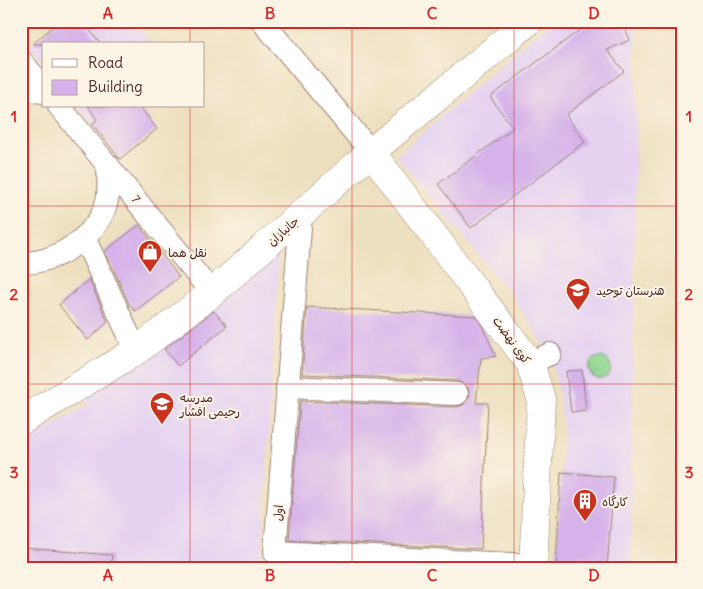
<svg xmlns="http://www.w3.org/2000/svg" width="703" height="589" viewBox="0 0 703 589" font-family="Delius,'Playpen Sans Arabic',sans-serif">
  <style>
    .built { fill: #e5d3f1 }
    .green { fill: #8fd691; stroke: #6c7a5e }
    .building { fill: #d6b2ea }
    .lines { fill: none; stroke-linecap: round; stroke-linejoin: round }
    .street-casing { stroke: #9c8075; stroke-width: 24 }
    .secondary-casing { stroke: #9c8075; stroke-width: 29 }
    .street { stroke: #fff; stroke-width: 22 }
    .secondary { stroke: #fff; stroke-width: 28 }
    .grid { fill: none; stroke: #d62828; stroke-width: 1; stroke-opacity: 0.55 }
    .labels { text-anchor: middle; dominant-baseline: central; stroke-width: 4; stroke-linejoin: round; paint-order: stroke }
    .street-label { font-size: 12px; fill: #4a1f2b; stroke: #fcf5e5 }
    .poi-label { font-size: 12px; fill: #4a1f2b; stroke: #fcf5e5; text-anchor: start }
    .neatline { fill: none; stroke: #d62828; stroke-width: 2 }
    .grid-label { font-size: 16px; text-anchor: middle; font-weight: bold; fill: #d62828 }
  </style>
  <rect width="100%" height="100%" fill="#fcf5e5"/>
  <filter id="ink" filterUnits="userSpaceOnUse"><feTurbulence type="fractalNoise" baseFrequency=".02" numOctaves="2"/><feDisplacementMap in="SourceGraphic" scale="10" xChannelSelector="R" yChannelSelector="G"/><feConvolveMatrix kernelMatrix="1 2 1 2 8 2 1 2 1" color-interpolation-filters="sRGB"/></filter>
  <filter id="wash" filterUnits="userSpaceOnUse"><feTurbulence type="fractalNoise" baseFrequency=".0096" numOctaves="4" result="noise"/><feDisplacementMap in="SourceGraphic" scale="20" xChannelSelector="R" yChannelSelector="G"/><feGaussianBlur stdDeviation="1.12" result="paint"/><feColorMatrix in="noise" values="0 0 0 0 0 0 0 0 0 0 0 0 0 0 0 0 0 1.4 0 .05"/><feComposite in="paint" operator="in"/></filter>
  <g filter="url(#wash)">
    <rect width="100%" height="100%" fill="#ede0bf"/>
    <!-- built -->
    <g class="built">
      <polygon points="59,21 133,21 151,44 44,44 44,63 30,46"/>
      <polygon points="555,21 637,21 631,568 556,568 563,432 559,394 550,354 510,293 396,156 536,34"/>
      <polygon points="78,106 114,106 92,124"/>
      <polygon points="279,252 261,568 21,568 21,445 87,405 89,393 229,296"/>
    </g>
    <!-- green -->
    <circle class="green" cx="600" cy="368" r="11"/>
    <g id="blocks">
      <!-- building -->
      <g class="building">
        <polygon points="59,21 82,21 101,44 33,44"/>
        <polygon points="592,21 622,21 630,40 607,50 624,71 566,115 585,142 471,228 438,184 513,128 490,97"/>
        <polygon points="88,106 139,106 157,129 120,159 92,124 97,120"/>
        <polygon points="139,225 179,277 135,311 129,304 105,251"/>
        <polygon points="89,279 108,322 88,340 59,305"/>
        <polygon points="307,307 475,316 480,322 496,356 481,358 476,403 488,403 481,549 289,540 300,401 456,407 463,405 470,395 468,388 458,381 302,374"/>
        <polygon points="214,311 227,326 178,366 164,349"/>
        <polygon points="582,370 586,411 571,412 566,371"/>
        <polygon points="561,472 614,477 607,568 556,566"/>
        <polygon points="24,548 112,555 111,568 22,568"/>
      </g>
    </g>
  </g>
  <g filter="url(#ink)">
    <use href="#blocks" fill-opacity="0" stroke="#9c8075" stroke-width="1"/>
    <g class="lines">
      <defs>
        <g id="street">
          <polyline points="262,21 371,152"/>
          <polyline points="21,61 44,88"/>
          <polyline points="21,90 44,92"/>
          <polyline points="59,106 212,293"/>
          <polyline points="301,215 275,552 533,565"/>
          <polyline points="84,237 136,351"/>
          <path d="M21 263C58 263 101 235 108 196 109 186 108 175 108 165"/>
          <polyline points="530,363 550,354"/>
          <polyline points="287,387 457,394"/>
        </g>
        <g id="secondary">
          <polyline points="371,152 530,363 541,399 533,568"/>
          <polyline points="21,421 136,351 212,293 371,152 529,21"/>
        </g>
      </defs>
      <!-- street casing -->
      <use href="#street" class="street-casing"/>
      <!-- secondary casing -->
      <use href="#secondary" class="secondary-casing"/>
      <!-- street -->
      <use href="#street" class="street"/>
      <!-- secondary -->
      <use href="#secondary" class="secondary"/>
    </g>
  </g>
  <!-- grid -->
  <path class="grid" d="M190 21V44M352 21V568M514 21V568M190 106V568M21 206H682M21 384H682"/>
  <!-- icons -->
  <defs>
    <symbol id="shop-pin" viewBox="-11 -11 22 30"><path d="M0 17L-7.5 6A9.5 9.5 0 1 1 7.5 6Z" fill="#c8321e" stroke="#fcf5e5"/><path d="M-5-2.5h2.3a2.7 3.5 0 0 1 5.4 0H5L5.5 6h-11ZM-1.5-2.5h3a1.5 2.3 0 0 0-3 0Z" fill="#fff"/></symbol>
    <symbol id="school-pin" viewBox="-11 -11 22 30"><path d="M0 17L-7.5 6A9.5 9.5 0 1 1 7.5 6Z" fill="#c8321e" stroke="#fcf5e5"/><path d="M0-5L7-2L0 1L-7-2ZM-4 1L0 2.5L4 1V4Q0 6-4 4Z" fill="#fff"/></symbol>
    <symbol id="building-pin" viewBox="-11 -11 22 30"><path d="M0 17L-7.5 6A9.5 9.5 0 1 1 7.5 6Z" fill="#c8321e" stroke="#fcf5e5"/><path d="M-4-6H4V6H1V3H-1V6H-4ZM-2.5-4.3h1.7v1.8h-1.7ZM.8-4.3h1.7v1.8H.8ZM-2.5-1h1.7V.8h-1.7ZM.8-1h1.7V.8H.8Z" fill="#fff"/></symbol>
  </defs>
  <g fill-rule="evenodd">
    <use href="#shop-pin" x="136" y="238" width="28" height="38"/>
    <use href="#school-pin" x="564" y="276" width="28" height="38"/>
    <use href="#school-pin" x="148" y="390" width="28" height="38"/>
    <use href="#building-pin" x="571" y="487" width="28" height="38"/>
  </g>
  <g class="labels">
    <!-- street labels -->
    <g class="street-label">
      <text transform="translate(136 199) rotate(51)">7</text>
      <text transform="translate(283 231) rotate(-41)">جانبازان</text>
      <text transform="translate(512 340) rotate(54)">کوی نهضت</text>
      <text transform="translate(278 513) rotate(-86)">اول</text>
    </g>
    <!-- poi labels -->
    <g class="poi-label">
      <text x="168" y="252">نقل هما</text>
      <text x="596" y="290">هنرستان توحید</text>
      <text x="180" y="397">مدرسه<tspan x="180" dy="14">رحیمی افشار</tspan></text>
      <text x="602" y="501">کارگاه</text>
    </g>
  </g>
  <!-- margin -->
  <rect width="703" height="589" fill="none" stroke="#fcf5e5" stroke-width="55"/>
  <!-- legend -->
  <rect x="42" y="42" width="162" height="65" fill="#fcf5e5" stroke="#b59f9b"/>
  <rect x="52" y="59" width="25" height="8" fill="#ffffff" stroke="#b59f9b"/>
  <text x="88" y="68" font-size="15" fill="#4a1f2b">Road</text>
  <rect x="52" y="80" width="25" height="15" fill="#d6b2ea" stroke="#b59f9b"/>
  <text x="88" y="92" font-size="15" fill="#4a1f2b">Building</text>
  <rect x="28" y="28" width="648" height="534" class="neatline"/>
  <g class="grid-label">
    <text x="108" y="19">A</text>
    <text x="270" y="19">B</text>
    <text x="432" y="19">C</text>
    <text x="594" y="19">D</text>
    <text x="14" y="122">1</text>
    <text x="689" y="122">1</text>
    <text x="14" y="300">2</text>
    <text x="689" y="300">2</text>
    <text x="14" y="478">3</text>
    <text x="689" y="478">3</text>
    <text x="108" y="581">A</text>
    <text x="270" y="581">B</text>
    <text x="432" y="581">C</text>
    <text x="594" y="581">D</text>
  </g>
</svg>
